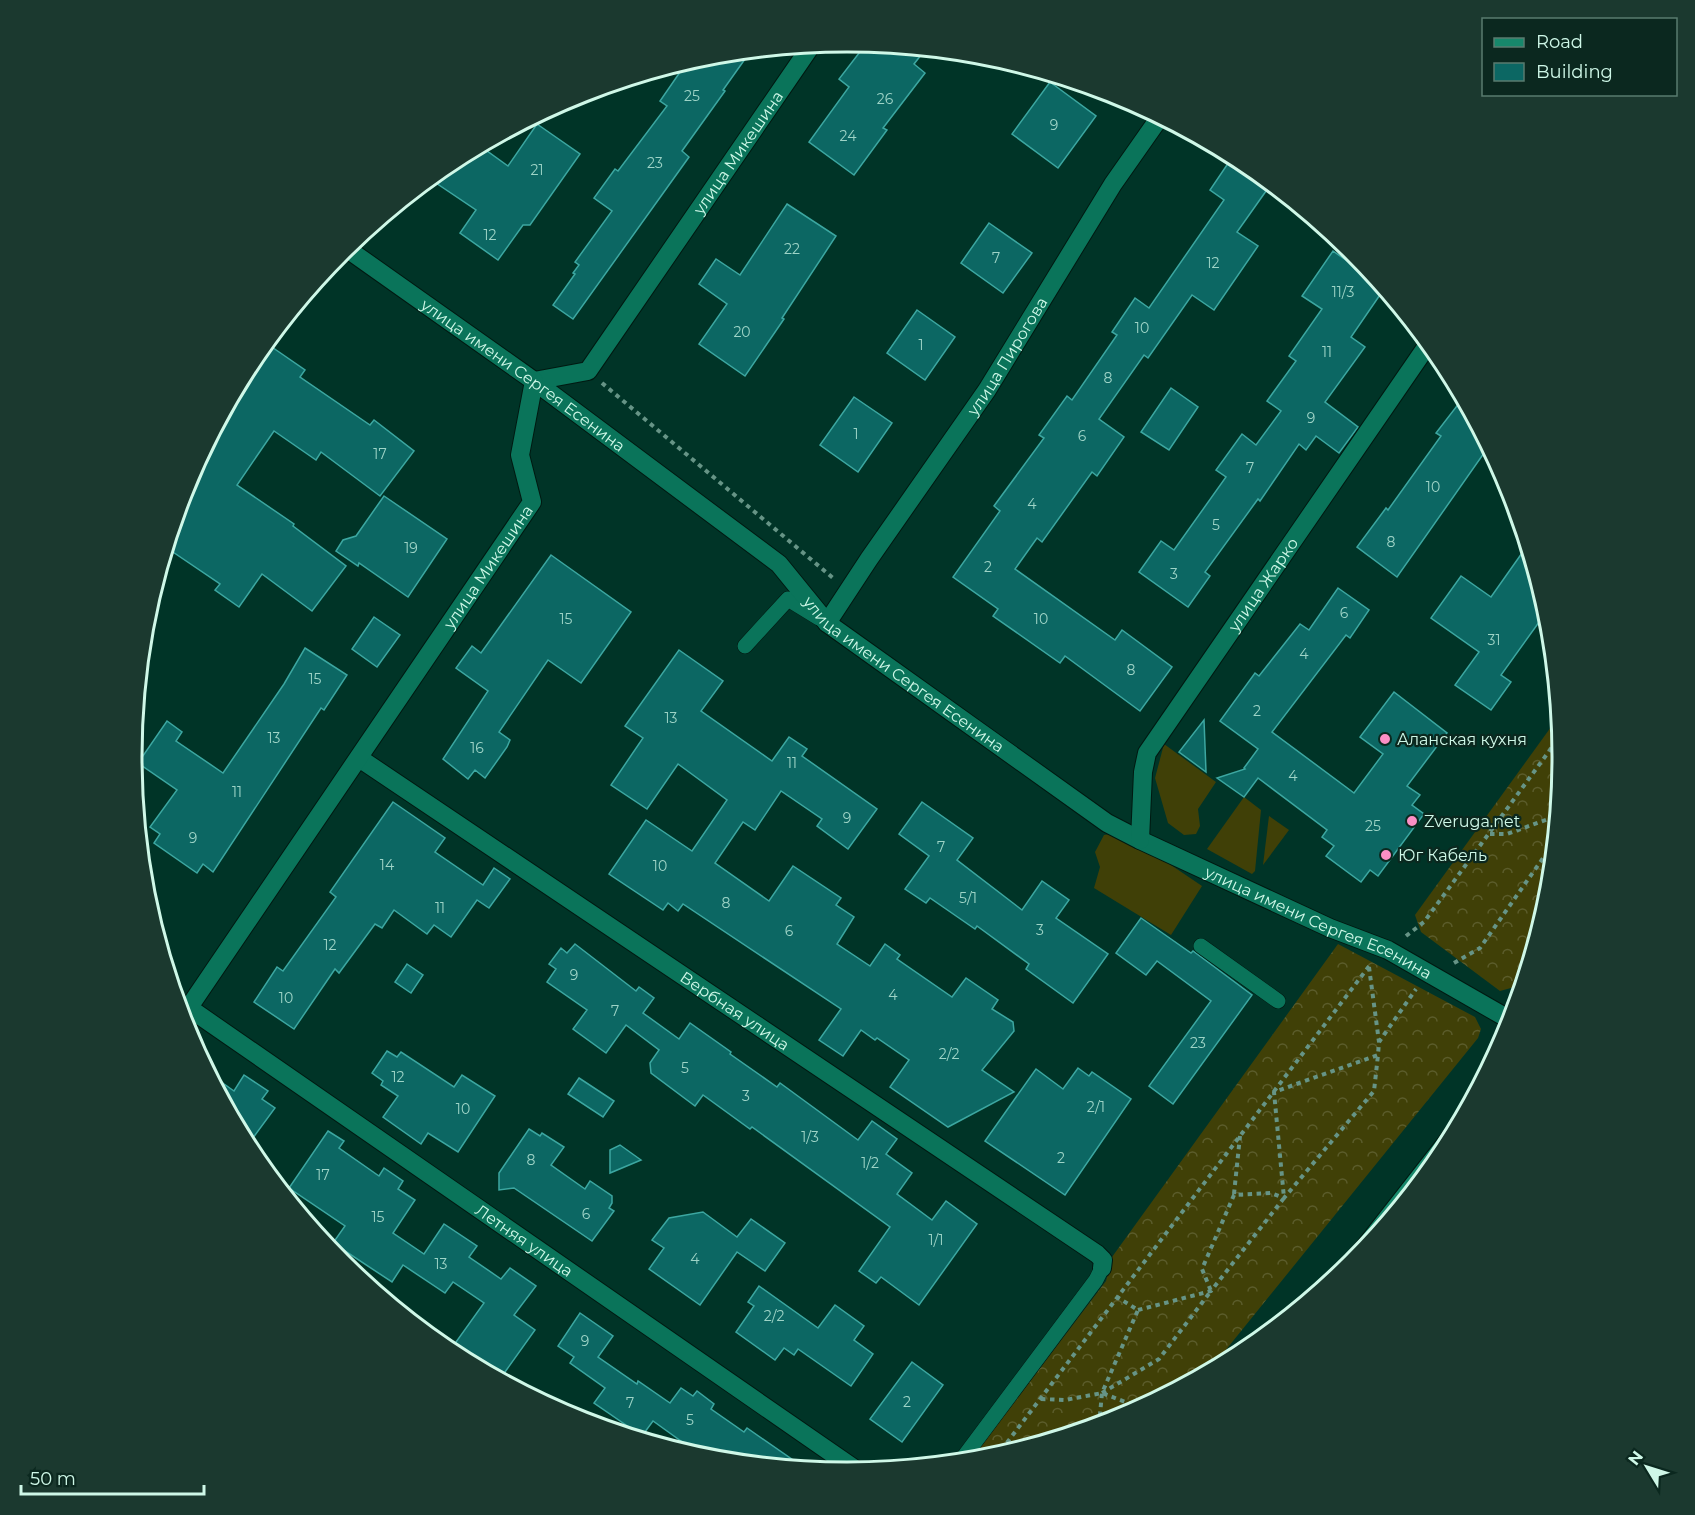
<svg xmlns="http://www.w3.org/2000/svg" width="1695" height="1515" viewBox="0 0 1695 1515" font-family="Montserrat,sans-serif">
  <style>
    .grass { fill: #404007 }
    .forest { fill: url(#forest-crowns) }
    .building { fill: #0c6763; stroke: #3ca7a1; stroke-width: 1.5 }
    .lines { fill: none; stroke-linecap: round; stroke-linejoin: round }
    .lane-casing { stroke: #001911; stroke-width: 16 }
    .street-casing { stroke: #001911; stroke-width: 20 }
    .secondary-casing { stroke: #001911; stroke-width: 20 }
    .path { stroke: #669486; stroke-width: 4; stroke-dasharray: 4.5 4.5; stroke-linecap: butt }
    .lane { stroke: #0a745a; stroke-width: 15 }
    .street { stroke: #0a745a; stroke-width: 18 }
    .secondary { stroke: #17886b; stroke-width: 18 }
    .poi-dot { fill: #fb8fc5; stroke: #0b281f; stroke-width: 2 }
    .labels { text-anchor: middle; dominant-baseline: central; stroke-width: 4.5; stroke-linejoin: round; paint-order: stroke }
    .number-label { font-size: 14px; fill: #9ed4c7 }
    .street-label { font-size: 16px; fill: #cff8e8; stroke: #0b281f }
    .poi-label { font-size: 16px; fill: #cff8e8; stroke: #0b281f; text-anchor: start }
    .rim { fill: none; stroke: #cff8e8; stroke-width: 3 }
  </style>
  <defs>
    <pattern id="forest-crowns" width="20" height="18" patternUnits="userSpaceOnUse" patternTransform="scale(1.5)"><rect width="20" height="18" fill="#404007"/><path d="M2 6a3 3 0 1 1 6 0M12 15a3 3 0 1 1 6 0" fill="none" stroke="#5b5c2b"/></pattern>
  </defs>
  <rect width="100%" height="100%" fill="#003427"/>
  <!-- grass -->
  <g class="grass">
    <polygon points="1164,744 1216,782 1198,809 1200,826 1196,834 1184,835 1168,823 1155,778"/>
    <polygon points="1244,797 1261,810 1255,871 1252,874 1207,849"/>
    <polygon points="1269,816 1289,830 1263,865"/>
    <polygon points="1122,832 1202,886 1171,935 1094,888 1100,867 1095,852 1104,835"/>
  </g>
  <!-- forest -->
  <g class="forest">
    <polygon points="1559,716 1563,758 1549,897 1525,978 1518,986 1500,991 1421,932 1415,915"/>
    <polygon points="1338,944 1475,1017 1481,1029 1478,1038 1208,1372 1121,1419 987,1459 970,1461 1106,1281 1112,1257"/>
  </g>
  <!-- building -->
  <g class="building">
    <polygon points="866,44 925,50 914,64 925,73 883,128 887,130 854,175 809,142 849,87 839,79"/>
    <polygon points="750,52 723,90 725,91 682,151 689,157 573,319 553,305 575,274 573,273 579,265 575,262 612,211 594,198 615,169 618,171 667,106 660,101 687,62 708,56"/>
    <polygon points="1050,82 1096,116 1058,168 1012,134"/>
    <polygon points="537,124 580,154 530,225 523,225 498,260 460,233 476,210 430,179 450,162 480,146 508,166"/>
    <polygon points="1233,156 1245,163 1271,184 1237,232 1258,246 1214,310 1192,295 1148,358 1144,355 1099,419 1124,437 1097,476 1092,472 1042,542 1037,538 1015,569 1115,640 1122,630 1172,667 1140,711 1065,656 1060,663 993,616 998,609 953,577 1000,511 994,506 1044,438 1039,435 1067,396 1072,400 1117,335 1112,332 1135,298 1149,308 1224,200 1210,190"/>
    <polygon points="787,204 836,236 782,318 784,319 745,376 699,344 727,304 699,284 716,259 740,275"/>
    <polygon points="989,223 1032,253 1003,293 961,263"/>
    <polygon points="1333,251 1380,284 1384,289 1351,337 1365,347 1325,402 1358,427 1339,453 1316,436 1306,450 1299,444 1260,501 1258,499 1205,572 1210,576 1188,607 1139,572 1161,541 1174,550 1226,477 1216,470 1242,434 1256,445 1281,411 1267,401 1296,361 1289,356 1322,309 1302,296"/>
    <polygon points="917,310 955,337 925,380 887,353"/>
    <polygon points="266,343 305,370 300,377 370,425 374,420 414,451 380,496 321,452 316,460 274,431 237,485 294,524 293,526 346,566 312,611 262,574 239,607 215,590 220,584 167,548 187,483 253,360"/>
    <polygon points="1171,388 1198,407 1169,450 1141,432"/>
    <polygon points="854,397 892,423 858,472 820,445"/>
    <polygon points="1463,398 1489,446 1397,577 1357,547 1386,508 1388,510 1441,436 1436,433"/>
    <polygon points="384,496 447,539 408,597 359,563 358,566 336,551 343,540 356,536"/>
    <polygon points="1527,546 1547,611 1501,675 1511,682 1491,710 1455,685 1479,652 1431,618 1461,576 1491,597"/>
    <polygon points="551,555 631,612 581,683 548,660 499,732 510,740 507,747 485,778 475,770 468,779 443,759 488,691 456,668 472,646 481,653"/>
    <polygon points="1338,588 1369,610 1350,638 1346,635 1272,732 1354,793 1383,754 1360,737 1394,692 1447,733 1407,786 1420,795 1412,805 1424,814 1378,876 1370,870 1361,882 1326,856 1334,846 1322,837 1327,830 1258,778 1244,797 1217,778 1245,769 1244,768 1258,749 1220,721 1255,673 1259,676 1300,624 1309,630"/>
    <polygon points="374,617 400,635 377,667 352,649"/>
    <polygon points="305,648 347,675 324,710 321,708 213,872 203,864 197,873 154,843 160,834 150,827 177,790 138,763 167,721 182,732 176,741 223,773 284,684"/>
    <polygon points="679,650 723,681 701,711 772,761 789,737 807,749 802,756 877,809 848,849 817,826 822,819 781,791 755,830 743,822 715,863 769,901 793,866 841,898 836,905 854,917 837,944 870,966 885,944 900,955 897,959 952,997 966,978 998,1000 992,1009 1013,1022 1014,1031 982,1070 1014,1092 948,1127 890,1087 909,1060 877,1038 875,1040 861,1030 843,1056 819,1040 841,1009 683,904 678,911 668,903 663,910 609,874 646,820 692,851 727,800 678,764 647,809 611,785 643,738 625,726"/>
    <polygon points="1204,720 1206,772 1179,752"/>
    <polygon points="393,802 445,838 435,852 483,885 494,868 510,879 489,908 477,900 451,937 434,925 427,934 394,910 382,928 375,924 339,973 335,969 294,1029 254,1002 277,967 283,971 336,897 330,892"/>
    <polygon points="922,802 973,838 957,860 1022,910 1042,881 1069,900 1056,918 1108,954 1073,1003 1026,969 1029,964 977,926 975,929 930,898 926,903 905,889 929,856 899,834"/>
    <polygon points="1141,918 1191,953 1193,951 1252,995 1173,1104 1149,1086 1211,1001 1157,961 1146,975 1116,953"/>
    <polygon points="575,944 636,991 639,987 654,998 643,1013 679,1039 690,1023 731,1052 730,1054 777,1087 780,1083 858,1140 872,1121 897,1139 886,1154 912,1173 897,1194 932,1220 946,1201 977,1224 919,1305 881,1277 876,1283 859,1271 890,1227 752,1127 750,1129 703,1095 695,1106 651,1073 650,1063 659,1050 626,1025 606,1053 573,1029 587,1010 547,982 556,969 549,964 561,948 567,953"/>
    <polygon points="407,964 423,975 411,993 395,982"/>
    <polygon points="387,1051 397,1057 401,1052 454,1087 462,1075 495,1096 458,1152 428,1133 421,1144 383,1117 398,1096 381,1085 383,1081 372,1073"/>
    <polygon points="1078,1068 1089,1076 1092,1072 1131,1099 1065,1195 985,1141 1036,1069 1063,1089"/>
    <polygon points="210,1074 234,1091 244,1075 268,1091 262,1099 275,1108 247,1146"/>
    <polygon points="579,1078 614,1101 603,1117 568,1094"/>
    <polygon points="529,1129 540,1136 542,1133 564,1147 551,1165 585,1189 590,1181 612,1196 612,1203 609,1208 614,1211 592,1241 514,1188 499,1190 499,1173"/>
    <polygon points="328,1131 344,1141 339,1148 379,1176 384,1168 403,1181 398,1189 415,1200 393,1233 424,1254 444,1224 477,1246 469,1257 501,1279 510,1268 536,1286 514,1315 535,1330 500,1379 475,1366 451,1349 484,1303 453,1282 445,1293 403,1265 392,1282 333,1243 345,1226 289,1188"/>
    <polygon points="620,1145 641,1160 610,1173 610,1150"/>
    <polygon points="703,1212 737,1237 751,1219 785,1243 765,1271 737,1252 700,1305 649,1269 664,1248 652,1240 669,1218"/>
    <polygon points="759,1286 818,1328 835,1305 864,1326 854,1340 873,1354 851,1386 798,1349 794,1355 784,1348 775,1360 736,1332 754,1306 748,1302"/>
    <polygon points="580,1313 613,1336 598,1357 637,1384 638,1381 670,1403 681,1388 693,1396 697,1391 714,1404 711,1409 744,1432 747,1428 806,1469 706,1459 653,1421 642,1436 594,1403 605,1388 570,1363 574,1357 558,1346"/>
    <polygon points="912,1362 943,1385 902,1442 870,1419"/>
  </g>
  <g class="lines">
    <defs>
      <g id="lane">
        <polyline points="745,646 788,599 819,618"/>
        <polyline points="1201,946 1278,1001"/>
        <polyline points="960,1462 1096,1280 1102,1268"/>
      </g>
      <g id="street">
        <path id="s1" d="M346 248 534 381 779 564 827 623 1107 823 1140 840 1330 928 1388 950 1512 1021"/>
        <path id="s2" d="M534 381 588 371 811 46"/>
        <path id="s3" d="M827 623 869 559 987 390 1113 184 1160 117"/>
        <path id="s4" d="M359 758 1097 1254 1103 1260 1102 1268"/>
        <path id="s5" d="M1140 840 1143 772 1147 753 1429 343"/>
        <path id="s6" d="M189 1008 859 1472"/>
        <path id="s7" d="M183 1016 532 502 520 455 534 381"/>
      </g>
      <polyline id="secondary" points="1350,1266 1454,1133"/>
    </defs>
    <!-- lane casing -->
    <use href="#lane" class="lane-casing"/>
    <!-- street casing -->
    <use href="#street" class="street-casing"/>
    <!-- secondary casing -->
    <use href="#secondary" class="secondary-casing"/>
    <!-- path -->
    <g class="path">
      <polyline points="602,383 833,578"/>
      <polyline points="1556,828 1551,818 1558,808"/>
      <polyline points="1490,834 1507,834 1551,818"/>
      <polyline points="1406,936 1424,922 1561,735"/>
      <polyline points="1454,963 1480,948 1555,841"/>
      <polyline points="1369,967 1379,1042"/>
      <polyline points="1234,1194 1240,1136"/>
      <polyline points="1138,1310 1211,1291 1284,1198 1274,1092 1378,1055 1379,1042 1416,989"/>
      <polyline points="1102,1393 1159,1359 1211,1291 1202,1269 1234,1195 1271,1193 1284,1198 1374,1091 1378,1055"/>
      <polyline points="1041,1399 1065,1400 1102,1393 1141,1408"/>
      <polyline points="1099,1425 1102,1393 1138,1310 1117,1297"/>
      <polyline points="996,1457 1370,965"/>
    </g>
    <!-- lane -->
    <use href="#lane" class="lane"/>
    <!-- street -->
    <use href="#street" class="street"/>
    <!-- secondary -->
    <use href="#secondary" class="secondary"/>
  </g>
  <!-- markers -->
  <g class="poi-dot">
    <circle cx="1385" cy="739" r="6"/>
    <circle cx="1412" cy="821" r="6"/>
    <circle cx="1386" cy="855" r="6"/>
  </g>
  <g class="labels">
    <!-- number labels -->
    <g class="number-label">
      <text x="692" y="96">25</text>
      <text x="885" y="99">26</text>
      <text x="1054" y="125">9</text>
      <text x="848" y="136">24</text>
      <text x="655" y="163">23</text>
      <text x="537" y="170">21</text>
      <text x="490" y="235">12</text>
      <text x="792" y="249">22</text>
      <text x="996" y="258">7</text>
      <text x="1213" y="263">12</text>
      <text x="1343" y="292">11/3</text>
      <text x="1142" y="328">10</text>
      <text x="742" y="332">20</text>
      <text x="921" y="345">1</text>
      <text x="1327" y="352">11</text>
      <text x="1108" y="378">8</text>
      <text x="1311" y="418">9</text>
      <text x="856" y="434">1</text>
      <text x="1082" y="436">6</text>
      <text x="380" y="454">17</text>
      <text x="1250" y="468">7</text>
      <text x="1433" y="487">10</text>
      <text x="1032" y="504">4</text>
      <text x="1216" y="525">5</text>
      <text x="1391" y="542">8</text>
      <text x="411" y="548">19</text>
      <text x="988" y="567">2</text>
      <text x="1174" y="574">3</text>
      <text x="1344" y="613">6</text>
      <text x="566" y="619">15</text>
      <text x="1041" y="619">10</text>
      <text x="1494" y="640">31</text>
      <text x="1304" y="654">4</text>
      <text x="1131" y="670">8</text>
      <text x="315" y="679">15</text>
      <text x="1257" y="711">2</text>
      <text x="671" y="718">13</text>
      <text x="274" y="738">13</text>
      <text x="477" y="748">16</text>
      <text x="792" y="763">11</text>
      <text x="1293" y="776">4</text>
      <text x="237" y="792">11</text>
      <text x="847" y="818">9</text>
      <text x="1373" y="826">25</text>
      <text x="193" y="838">9</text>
      <text x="941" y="847">7</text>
      <text x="387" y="865">14</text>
      <text x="660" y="866">10</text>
      <text x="968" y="898">5/1</text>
      <text x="726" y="903">8</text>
      <text x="440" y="908">11</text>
      <text x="1040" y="930">3</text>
      <text x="789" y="931">6</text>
      <text x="330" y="945">12</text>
      <text x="574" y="975">9</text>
      <text x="893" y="995">4</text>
      <text x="286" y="998">10</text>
      <text x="615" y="1011">7</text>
      <text x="1198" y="1043">23</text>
      <text x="949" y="1054">2/2</text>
      <text x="685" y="1068">5</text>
      <text x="398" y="1077">12</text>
      <text x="746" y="1096">3</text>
      <text x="1096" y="1107">2/1</text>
      <text x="463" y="1109">10</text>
      <text x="810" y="1137">1/3</text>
      <text x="1061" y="1158">2</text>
      <text x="531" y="1160">8</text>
      <text x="870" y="1163">1/2</text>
      <text x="323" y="1175">17</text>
      <text x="586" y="1214">6</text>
      <text x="378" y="1217">15</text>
      <text x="936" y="1240">1/1</text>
      <text x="695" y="1259">4</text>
      <text x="441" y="1264">13</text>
      <text x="774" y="1316">2/2</text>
      <text x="585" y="1341">9</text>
      <text x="907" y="1402">2</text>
      <text x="630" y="1403">7</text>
      <text x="690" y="1420">5</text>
    </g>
    <!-- street labels -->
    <g class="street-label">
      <text stroke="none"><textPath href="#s2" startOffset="320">улица Микешина</textPath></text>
      <text stroke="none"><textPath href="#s3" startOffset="322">улица Пирогова</textPath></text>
      <text stroke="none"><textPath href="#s1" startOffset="218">улица имени Сергея Есенина</textPath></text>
      <text stroke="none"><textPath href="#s7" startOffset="543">улица Микешина</textPath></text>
      <text stroke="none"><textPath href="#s5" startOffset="292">улица Жарко</textPath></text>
      <text stroke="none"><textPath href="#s1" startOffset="704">улица имени Сергея Есенина</textPath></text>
      <text stroke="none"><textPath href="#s1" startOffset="1190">улица имени Сергея Есенина</textPath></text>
      <text stroke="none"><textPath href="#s4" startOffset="453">Вербная улица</textPath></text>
      <text stroke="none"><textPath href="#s6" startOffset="408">Летняя улица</textPath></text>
    </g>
    <!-- poi labels -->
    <g class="poi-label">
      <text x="1397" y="739">Аланская кухня</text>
      <text x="1424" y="821">Zveruga.net</text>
      <text x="1398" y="855">Юг Кабель</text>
    </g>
  </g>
  <!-- crop -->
  <path d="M0 0H1695V1515H0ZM142 757a705 705 0 1 1 1410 0a705 705 0 1 1-1410 0Z" fill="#1b392f" fill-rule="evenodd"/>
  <path class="rim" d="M142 757a705 705 0 1 1 1410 0a705 705 0 1 1-1410 0Z"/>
  <!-- legend -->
  <rect x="1482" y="18" width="195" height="78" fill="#0b281f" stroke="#597b6f" stroke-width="1.5"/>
  <rect x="1494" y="38" width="30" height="9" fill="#17886b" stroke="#597b6f" stroke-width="1.5"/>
  <text x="1536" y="48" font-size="18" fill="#cff8e8">Road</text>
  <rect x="1494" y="63" width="30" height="18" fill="#0c6763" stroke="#597b6f" stroke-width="1.5"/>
  <text x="1536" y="78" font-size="18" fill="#cff8e8">Building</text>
  <!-- north arrow -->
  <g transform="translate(1647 1467) rotate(308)" stroke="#0b281f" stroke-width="4.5" paint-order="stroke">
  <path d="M0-4.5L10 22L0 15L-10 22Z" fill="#cff8e8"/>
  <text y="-9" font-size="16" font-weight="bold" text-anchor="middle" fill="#cff8e8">N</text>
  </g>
  <!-- scale -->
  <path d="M21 1485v9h183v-9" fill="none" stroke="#cff8e8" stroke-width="3"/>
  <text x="30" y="1485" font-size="18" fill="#cff8e8" stroke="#0b281f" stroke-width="4.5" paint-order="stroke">50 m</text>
</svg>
